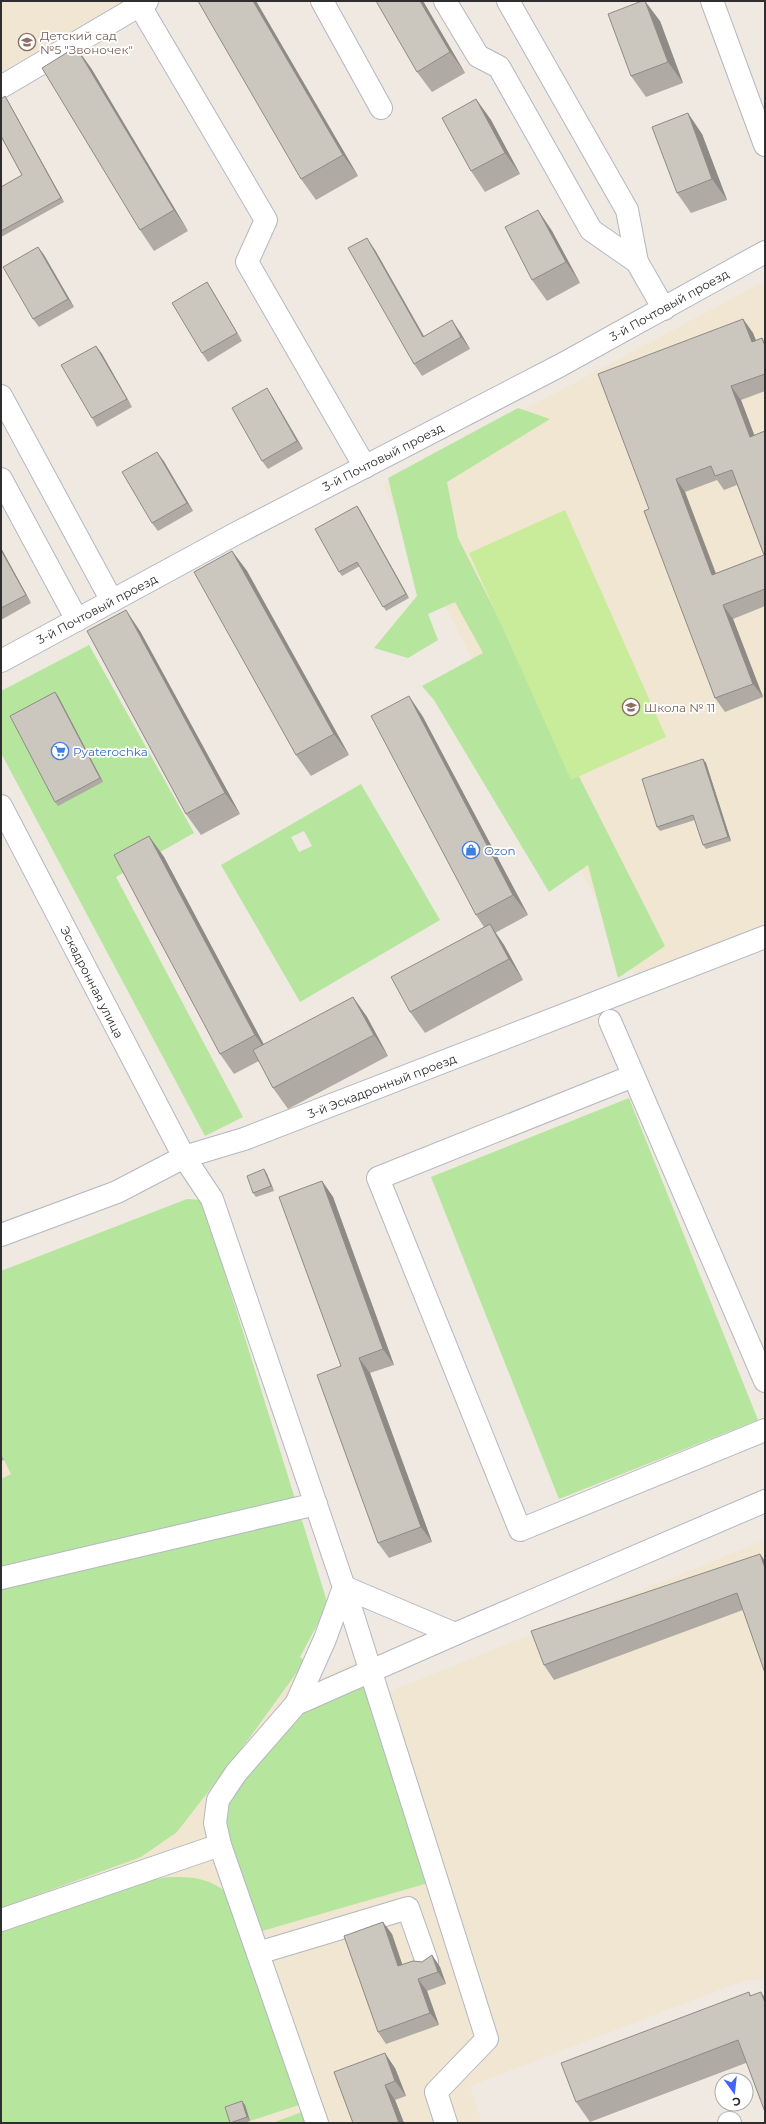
<svg xmlns="http://www.w3.org/2000/svg" width="766" height="2124" viewBox="0 0 766 2124" font-family="Montserrat,sans-serif">
  <style>
    .education { fill: #f0e6d1 }
    .green { fill: #b6e59e; fill-rule: evenodd }
    .pitch { fill: #c9ec9a }
    .lines { fill: none; stroke-linecap: round; stroke-linejoin: round }
    .minor-casing { stroke: #b4b7c1; stroke-width: 24 }
    .minor { stroke: #fff; stroke-width: 22 }
    .wall { fill: #afaba4; fill-rule: evenodd }
    .shaded-wall { fill: #8e8b86 }
    .building { fill: #cbc7bf; stroke: #8e8b86; fill-rule: evenodd }
    .labels { text-anchor: middle; dominant-baseline: central; stroke-width: 3.5; stroke-linejoin: round; paint-order: stroke }
    .education-label { font-size: 12px; fill: #785e54; stroke: #fff; text-anchor: start }
    .street-label { font-size: 12px; fill: #2e2e2e; stroke: #fff }
    .shop-label { font-size: 12px; fill: #366cbe; stroke: #fff; text-anchor: start }
  </style>
  <rect width="100%" height="100%" fill="#efe9e1"/>
  <!-- education -->
  <g class="education">
    <polygon points="1,1 123,1 1,72"/>
    <polygon points="765,281 765,929 637,979 383,485"/>
    <polygon points="187,1199 202,1200 328,1605 300,1657 322,1678 356,1661 369,1700 765,1540 765,1980 745,1980 470,2086 482,2123 1,2123 1,1271"/>
  </g>
  <!-- green -->
  <g class="green">
    <polygon points="518,408 550,419 447,482 458,538 665,946 618,978 588,865 549,892 434,700 422,686 483,653 455,602 428,614 438,640 408,658 374,648 417,596 388,478"/>
    <polygon points="89,645 194,833 116,877 243,1117 205,1136 1,753 1,691"/>
    <path d="M361 784 440 920 300 1002 221 865ZM304 831 312 846 299 852 291 837Z"/>
    <polygon points="629,1098 758,1420 559,1499 431,1177"/>
    <polygon points="187,1199 202,1200 296,1502 1,1571 1,1479 11,1474 1,1454 1,1271"/>
    <polygon points="301,1517 328,1605 300,1657 305,1661 242,1748 177,1832 141,1857 1,1908 1,1585"/>
    <polygon points="362,1679 428,1883 262,1931 227,1830 224,1812 247,1769 309,1706"/>
    <path d="M168 1877C192 1877 206 1877 226 1892L299 2105 250 2121 245 2106 232 2123H1V1930L150 1880Z"/>
    <polygon points="302,2112 306,2123 272,2123"/>
  </g>
  <!-- pitch -->
  <polygon class="pitch" points="565,510 666,737 571,780 469,553"/>
  <g class="lines">
    <defs>
      <g id="minor">
        <polyline points="322,1 381,108"/>
        <polyline points="445,1 478,56 499,67 591,230 637,262"/>
        <polyline points="508,1 627,210 637,262 664,309"/>
        <polyline points="712,1 765,145"/>
        <polyline points="140,6 266,220 247,262 365,467"/>
        <polyline points="1,87 147,1"/>
        <polyline points="1,396 112,601"/>
        <polyline points="1,479 77,620"/>
        <polyline points="1,661 235,534 561,365 765,252"/>
        <polyline points="1,806 184,1157 212,1199 344,1587 325,1639 296,1704 236,1773 218,1800 215,1823 220,1845 1,1920"/>
        <polyline points="610,1021 765,1381"/>
        <polyline points="633,1076 378,1178 520,1530 765,1430"/>
        <polyline points="1,1235 117,1192 184,1157 244,1139 765,937"/>
        <polyline points="1,1578 316,1504"/>
        <polyline points="344,1587 487,2039 436,2092 446,2123"/>
        <polyline points="344,1587 455,1634 765,1501"/>
        <polyline points="296,1704 455,1634"/>
        <polyline points="220,1845 317,2123"/>
        <polyline points="258,1953 408,1908 427,1962"/>
        <polyline points="729,2123 730,2123"/>
      </g>
    </defs>
    <!-- minor casing -->
    <use href="#minor" class="minor-casing"/>
    <!-- minor -->
    <use href="#minor" class="minor"/>
  </g>
  <!-- wall -->
  <g class="wall">
    <polygon points="256,1 358,176 316,200 301,179"/>
    <polygon points="423,1 465,73 432,92 417,72"/>
    <polygon points="660,21 683,83 646,97 631,76"/>
    <polygon points="91,68 188,231 154,251 140,230"/>
    <polygon points="5,96 8,101 64,202 1,237 1,187 22,175 2,139 1,139 1,99"/>
    <polygon points="476,99 491,120 520,174 485,192 471,171"/>
    <polygon points="702,134 727,200 691,213 677,193"/>
    <polygon points="538,210 552,231 580,283 547,301 532,280"/>
    <polygon points="38,247 44,255 74,307 39,327 33,319"/>
    <polygon points="375,250 424,336 460,332 470,349 422,376 414,364"/>
    <polygon points="207,282 212,290 242,341 208,362 202,353"/>
    <path d="M743 319 753 333 756 340 762 338 765 342V391L741 400 754 435 765 431V606L733 619 763 697 725 712 715 698 649 509ZM717 480 724 490 737 485 764 555 716 573 685 492Z"/>
    <polygon points="96,346 102,354 132,407 97,427 92,418"/>
    <polygon points="272,396 303,449 268,469 262,461"/>
    <polygon points="163,460 193,511 158,531 152,523"/>
    <polygon points="357,506 409,598 386,611 360,566 342,576 339,572"/>
    <polygon points="1,548 31,603 1,620"/>
    <polygon points="232,551 247,571 349,755 311,776 296,755"/>
    <polygon points="140,631 240,814 201,835 186,814"/>
    <polygon points="58,696 103,782 58,806 55,802"/>
    <polygon points="409,696 423,717 528,915 495,933 504,945 523,980 425,1033 410,1012 484,927 476,915"/>
    <polygon points="703,759 706,763 731,841 706,849 703,845 695,820 660,831 657,827"/>
    <polygon points="149,836 164,857 264,1045 353,997 367,1017 388,1056 288,1109 273,1088 259,1061 234,1074 220,1054"/>
    <polygon points="264,1169 267,1174 274,1191 256,1197 253,1193"/>
    <polygon points="322,1181 333,1197 394,1365 370,1373 432,1542 389,1558 378,1543 341,1366"/>
    <polygon points="1,1454 4,1460 1,1461"/>
    <polygon points="760,1554 765,1561 765,1673 743,1610 554,1680 544,1665"/>
    <polygon points="392,1934 402,1965 422,1962 432,1955 440,1967 446,1984 427,1991 439,2025 386,2044 378,2032"/>
    <polygon points="749,1992 751,1996 746,2063 590,2122 576,2102"/>
    <polygon points="395,2068 406,2096 395,2100 404,2123 353,2123"/>
    <polygon points="242,2101 245,2105 250,2121 245,2123 230,2123"/>
  </g>
  <!-- shaded-wall -->
  <g class="shaded-wall">
    <polygon points="253,1 256,1 358,176 343,155"/>
    <polygon points="420,1 423,1 465,73 450,52"/>
    <polygon points="645,1 660,21 683,83 668,62"/>
    <polygon points="76,47 91,68 188,231 174,210"/>
    <polygon points="5,96 8,101 64,202 61,198"/>
    <polygon points="476,99 491,120 520,174 505,153"/>
    <polygon points="688,113 702,134 727,200 712,179"/>
    <polygon points="538,210 552,231 580,283 566,262"/>
    <polygon points="367,238 375,250 431,349 423,337"/>
    <polygon points="38,247 44,255 74,307 68,299"/>
    <polygon points="207,282 212,290 242,341 237,333"/>
    <polygon points="743,319 753,333 761,355 752,342"/>
    <polygon points="452,320 460,332 470,349 461,337"/>
    <polygon points="96,346 102,354 132,407 127,399"/>
    <polygon points="731,386 741,400 760,450 750,437"/>
    <polygon points="267,388 272,396 303,449 297,441"/>
    <polygon points="157,452 163,460 193,511 187,503"/>
    <polygon points="676,479 685,492 721,588 712,575"/>
    <polygon points="357,506 360,510 409,598 406,594"/>
    <polygon points="1,548 31,603 26,595 1,550"/>
    <polygon points="232,551 247,571 349,755 334,734"/>
    <polygon points="723,605 733,619 763,697 753,684"/>
    <polygon points="126,610 140,631 240,814 225,793"/>
    <polygon points="55,692 58,696 103,782 100,778"/>
    <polygon points="409,696 423,717 528,915 513,895"/>
    <polygon points="703,759 706,763 731,841 728,837"/>
    <polygon points="149,836 164,857 270,1056 255,1035"/>
    <polygon points="490,924 504,945 523,980 509,959"/>
    <polygon points="353,997 367,1017 388,1056 374,1035"/>
    <polygon points="264,1169 267,1174 274,1191 271,1186"/>
    <polygon points="322,1181 333,1197 394,1365 383,1349"/>
    <polygon points="359,1358 370,1373 432,1542 421,1527"/>
    <polygon points="760,1554 765,1561 765,1568"/>
    <polygon points="383,1922 392,1934 407,1978 398,1966"/>
    <polygon points="432,1955 440,1967 446,1984 438,1972"/>
    <polygon points="418,1979 427,1991 439,2025 430,2013"/>
    <polygon points="761,1992 765,1998 765,2003"/>
    <polygon points="385,2053 395,2068 406,2096 395,2081"/>
    <polygon points="385,2085 395,2100 404,2123 399,2123"/>
    <polygon points="242,2101 245,2105 250,2121 247,2117"/>
  </g>
  <!-- building -->
  <g class="building">
    <polygon points="198,1 253,1 343,155 301,179"/>
    <polygon points="376,1 420,1 450,52 417,72"/>
    <polygon points="642,1 645,1 668,62 631,76 608,14"/>
    <polygon points="76,47 174,210 140,230 42,68"/>
    <polygon points="5,96 61,198 1,231 1,187 22,175 1,136 1,99"/>
    <polygon points="476,99 505,153 471,171 442,118"/>
    <polygon points="688,113 712,179 677,193 652,127"/>
    <polygon points="538,210 566,262 532,280 505,227"/>
    <polygon points="367,238 423,337 452,320 461,337 414,364 348,248"/>
    <polygon points="38,247 68,299 33,319 3,267"/>
    <polygon points="207,282 237,333 202,353 172,303"/>
    <path d="M743 319 752 342 762 338 765 346V374L731 386 750 437 765 431V589L723 605 753 684 715 698 644 511 649 509 598 374ZM711 466 715 476 732 470 764 555 712 575 676 479Z"/>
    <polygon points="96,346 127,399 92,418 61,365"/>
    <polygon points="267,388 297,441 262,461 232,408"/>
    <polygon points="157,452 187,503 152,523 122,472"/>
    <polygon points="357,506 406,594 383,607 357,562 339,572 315,529"/>
    <polygon points="1,550 26,595 1,608"/>
    <polygon points="232,551 334,734 296,755 194,572"/>
    <polygon points="126,610 225,793 186,814 87,631"/>
    <polygon points="55,692 100,778 55,802 10,716"/>
    <polygon points="409,696 513,895 476,915 371,716"/>
    <polygon points="703,759 728,837 703,845 693,815 657,827 642,779"/>
    <polygon points="149,836 255,1035 220,1054 114,855"/>
    <polygon points="490,924 509,959 410,1012 391,977"/>
    <polygon points="353,997 374,1035 273,1088 253,1050"/>
    <polygon points="264,1169 271,1186 253,1193 247,1176"/>
    <polygon points="322,1181 383,1349 359,1358 421,1527 378,1543 317,1375 341,1366 279,1197"/>
    <polygon points="760,1554 765,1568 765,1673 737,1593 544,1665 531,1631"/>
    <polygon points="383,1922 398,1966 413,1961 422,1962 432,1955 438,1972 418,1979 430,2013 378,2032 344,1936"/>
    <polygon points="749,1992 750,1996 761,1992 765,2003 765,2112 738,2040 576,2102 561,2063"/>
    <polygon points="385,2053 395,2081 385,2085 399,2123 353,2123 334,2072"/>
    <polygon points="242,2101 247,2117 230,2123 225,2107"/>
  </g>
  <!-- icons -->
  <defs>
    <symbol id="school-ring" viewBox="-11 -11 22 22"><circle r="9.5" fill="#fff" stroke="#8d6e63" stroke-width="1.5"/><path d="M0-5L7-2L0 1L-7-2ZM-4 1L0 2.5L4 1V4Q0 6-4 4Z" fill="#8d6e63"/></symbol>
    <symbol id="supermarket-ring" viewBox="-11 -11 22 22"><circle r="9.5" fill="#fff" stroke="#3f7fe0" stroke-width="1.5"/><path d="M-6-5.5h2.5l.6 2H6L4.5 2H-2.5L-4.4-4H-6ZM-1.5 3.2a1.3 1.3 0 1 0 .1 0ZM3 3.2a1.3 1.3 0 1 0 .1 0Z" fill="#3f7fe0"/></symbol>
    <symbol id="shop-ring" viewBox="-11 -11 22 22"><circle r="9.5" fill="#fff" stroke="#3f7fe0" stroke-width="1.5"/><path d="M-5-2.5h2.3a2.7 3.5 0 0 1 5.4 0H5L5.5 6h-11ZM-1.5-2.5h3a1.5 2.3 0 0 0-3 0Z" fill="#3f7fe0"/></symbol>
  </defs>
  <g fill-rule="evenodd">
    <use href="#school-ring" x="17" y="32" width="20" height="20"/>
    <use href="#school-ring" x="621" y="697" width="20" height="20"/>
    <use href="#supermarket-ring" x="50" y="741" width="20" height="20"/>
    <use href="#shop-ring" x="461" y="840" width="20" height="20"/>
  </g>
  <g class="labels">
    <!-- education labels -->
    <g class="education-label">
      <text x="40" y="35">Детский сад<tspan x="40" dy="14">№5 "Звоночек"</tspan></text>
      <text x="644" y="707">Школа № 11</text>
    </g>
    <!-- street labels -->
    <g class="street-label">
      <text transform="translate(669 305) rotate(-29)">3-й Почтовый проезд</text>
      <text transform="translate(383 457) rotate(-27)">3-й Почтовый проезд</text>
      <text transform="translate(97 609) rotate(-28)">3-й Почтовый проезд</text>
      <text transform="translate(92 982) rotate(63)">Эскадронная улица</text>
      <text transform="translate(382 1086) rotate(-21)">3-й Эскадронный проезд</text>
    </g>
    <!-- shop labels -->
    <g class="shop-label">
      <text x="73" y="751">Pyaterochka</text>
      <text x="484" y="850">Ozon</text>
    </g>
  </g>
  <!-- border -->
  <rect width="766" height="2124" fill="none" stroke="#2e2e2e" stroke-width="4"/>
  <!-- north arrow -->
  <g transform="translate(734 2092) rotate(165)"><circle r="19" fill="#ffffff" stroke="#ababab"/>
  <path d="M0-3L7 15L0 10L-7 15Z" fill="#4264fb"/>
  <text y="-6" font-size="11" font-weight="bold" text-anchor="middle" fill="#2e2e2e">С</text>
  </g>
</svg>
